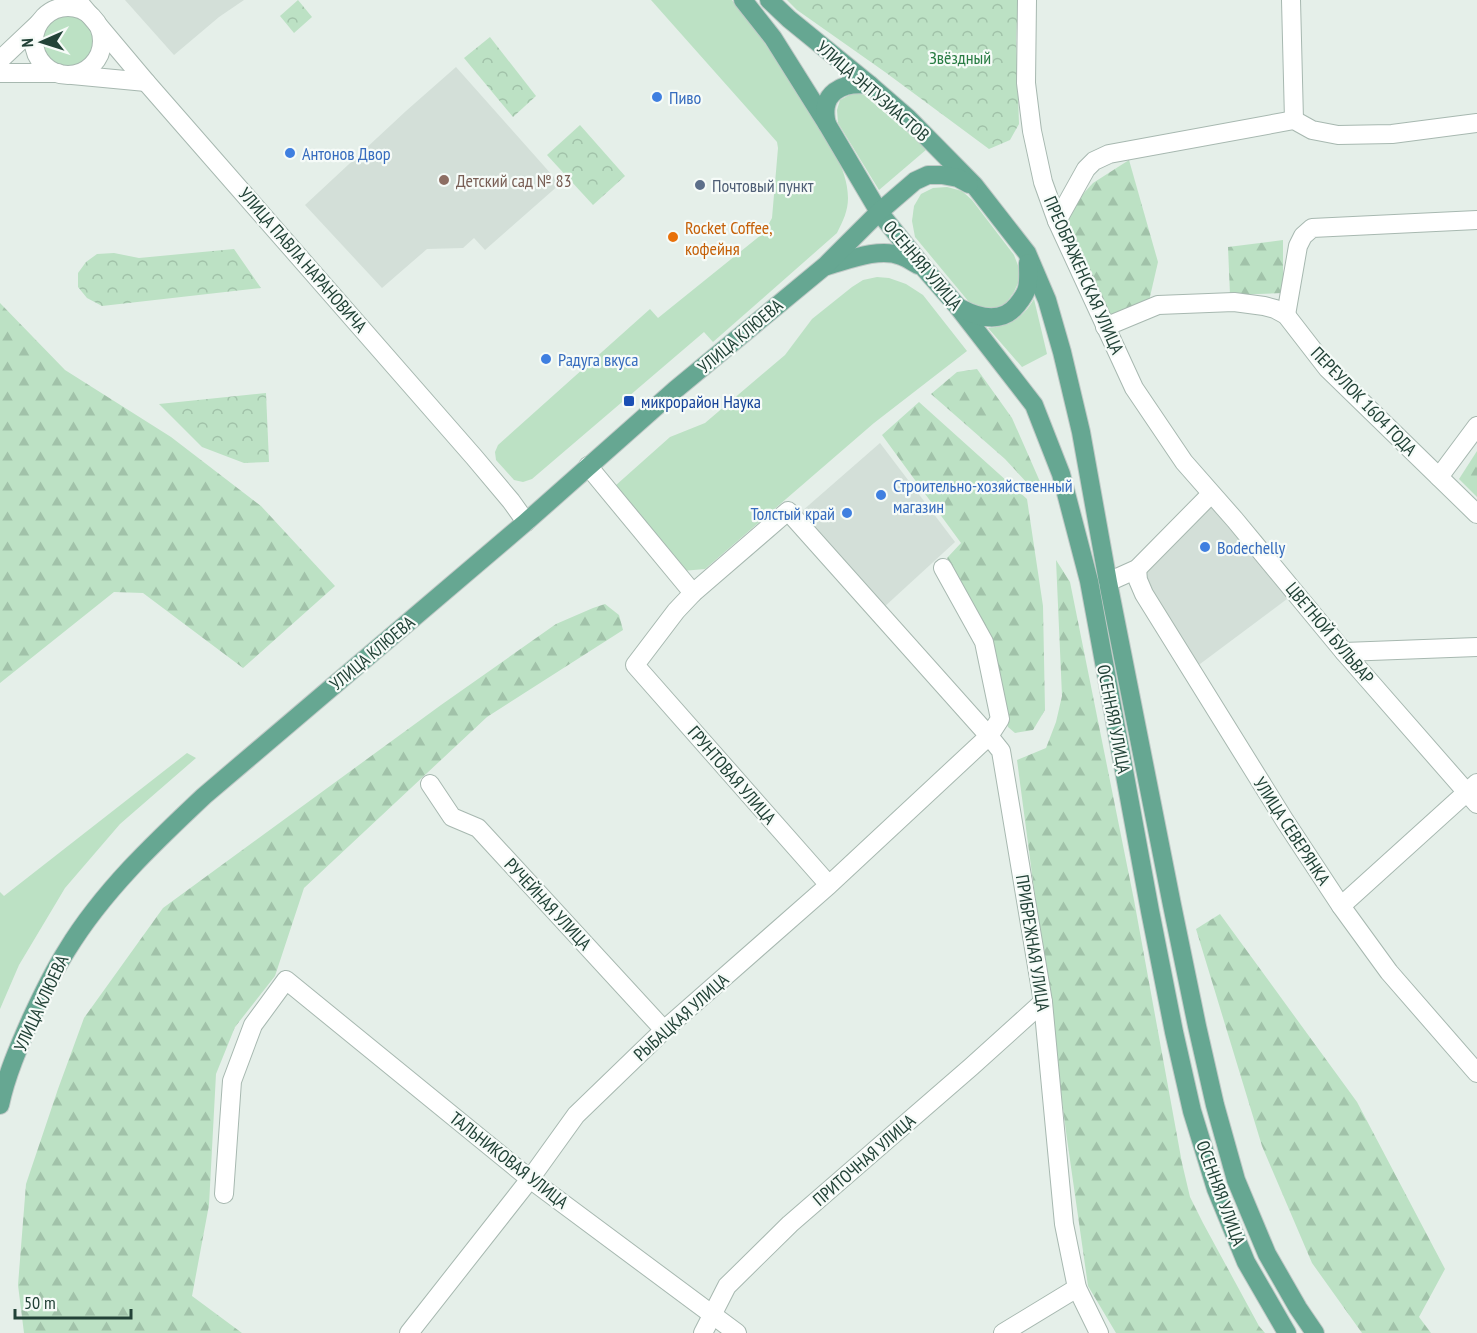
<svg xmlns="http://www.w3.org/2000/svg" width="1477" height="1333" viewBox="0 0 1477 1333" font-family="'PT Sans Narrow',sans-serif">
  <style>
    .built { fill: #d3dfd8 }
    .grass { fill: #bce1c4 }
    .forest { fill: url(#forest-firs) }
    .park { fill: url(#park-crowns) }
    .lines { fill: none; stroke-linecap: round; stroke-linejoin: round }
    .minor-casing { stroke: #a7b8b0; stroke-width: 20 }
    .major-casing { stroke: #c1cac7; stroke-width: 20 }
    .minor { stroke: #fff; stroke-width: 18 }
    .major { stroke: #66a792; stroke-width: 18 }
    .shop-dot { fill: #3f7fe0; stroke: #f6fbf8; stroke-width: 2 }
    .education-dot { fill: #8d6e63; stroke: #f6fbf8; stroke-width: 2 }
    .service-dot { fill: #5c6f8a; stroke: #f6fbf8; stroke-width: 2 }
    .food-dot { fill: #e8710a; stroke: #f6fbf8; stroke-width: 2 }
    .transit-dot { fill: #1a4fb4; stroke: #f6fbf8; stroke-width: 2 }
    .labels { text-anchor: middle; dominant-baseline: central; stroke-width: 4.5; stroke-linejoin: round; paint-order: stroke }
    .park-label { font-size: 18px; fill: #297c43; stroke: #f6fbf8 }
    .street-label { font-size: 18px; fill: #224237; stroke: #f6fbf8 }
    .shop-label { font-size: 18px; fill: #366cbe; stroke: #f6fbf8; text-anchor: start }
    .education-label { font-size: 18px; fill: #785e54; stroke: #f6fbf8; text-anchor: start }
    .service-label { font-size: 18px; fill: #4e5e75; stroke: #f6fbf8; text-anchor: start }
    .food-label { font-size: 18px; fill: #c56008; stroke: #f6fbf8; text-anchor: start }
    .transit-label { font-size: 18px; fill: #164399; stroke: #f6fbf8; text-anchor: start }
  </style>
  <defs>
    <pattern id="forest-firs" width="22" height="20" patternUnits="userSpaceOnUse" patternTransform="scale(1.5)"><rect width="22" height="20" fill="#bce1c4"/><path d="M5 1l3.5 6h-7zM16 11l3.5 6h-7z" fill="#a1c2a9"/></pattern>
    <pattern id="park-crowns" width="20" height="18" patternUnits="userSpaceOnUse" patternTransform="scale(1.5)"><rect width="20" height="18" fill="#bce1c4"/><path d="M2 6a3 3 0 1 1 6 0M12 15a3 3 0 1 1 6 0" fill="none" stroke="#a1c2a9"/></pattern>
  </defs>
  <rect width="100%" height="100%" fill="#e5efe9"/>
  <!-- built -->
  <g class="built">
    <polygon points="125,0 244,0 219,17 174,55"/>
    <polygon points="456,67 560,184 485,250 474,238 463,248 427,249 382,288 305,205 406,111"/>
    <polygon points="880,443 955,542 883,608 801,512"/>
    <polygon points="1213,502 1291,596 1196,667 1143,574"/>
  </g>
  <!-- grass -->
  <g class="grass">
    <path d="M651 0H732C762 36 786 74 810 114 826 139 848 167 848 198 848 211 843 221 837 233L713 342 704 332 532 479 523 482 514 480 496 460 495 452 498 445 650 309 658 318 761 235 767 227 772 218 778 148 777 142Z"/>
    <circle cx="68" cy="41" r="26"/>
    <polygon points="858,93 864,95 927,149 879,190 838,123 837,110 840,100 851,94"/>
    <polygon points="947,187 962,191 972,200 1014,255 1019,268 1019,281 1014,292 1006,303 995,308 982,307 969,302 915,237 912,221 914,206 921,194 933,188"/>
    <polygon points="877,277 889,278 906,284 923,295 967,351 874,423 705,569 682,571 615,486 670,437 705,423 785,355 812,319 852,287 863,280"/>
    <path d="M1034 299 1047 354 1022 367 988 328C1010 326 1023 318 1034 299Z"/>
    <polygon points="187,753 196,758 120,824 65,888 19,965 0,1009 0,892 4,896"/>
  </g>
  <!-- forest -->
  <g class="forest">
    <polygon points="1129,160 1158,262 1149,301 1111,317 1062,217 1093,183"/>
    <polygon points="1283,240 1283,293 1230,295 1228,247"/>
    <polygon points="0,303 65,370 171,437 261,506 335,586 243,668 143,593 114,592 0,683"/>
    <polygon points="977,369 1012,418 1041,484 1037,488 1029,485 1005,459 931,394 957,372"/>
    <polygon points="919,402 1027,499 1043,606 1045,710 1033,730 1015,733 1008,727 990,636 947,558 961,543 882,435"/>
    <polygon points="1477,451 1477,497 1459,479"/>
    <polygon points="1056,560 1070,582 1134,900 1182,1163 1190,1197 1203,1223 1259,1326 1265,1333 1116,1333 1088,1286 1067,1139 1017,760 1046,748 1056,722 1062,696"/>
    <polygon points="605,604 619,615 623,630 487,717 304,888 275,976 235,1027 216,1074 209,1205 192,1296 242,1333 24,1333 18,1285 26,1184 58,1089 84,1018 163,908 441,705 556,624 593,608"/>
    <polygon points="1220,914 1357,1102 1445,1269 1419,1317 1431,1333 1362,1333 1312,1263 1262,1146 1196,929"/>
  </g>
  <!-- park -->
  <g class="park">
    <polygon points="298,0 312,17 294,33 280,16"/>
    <polygon points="787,0 1018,0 1016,40 1019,124 1010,140 989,149 885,72 797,10"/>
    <polygon points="490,37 536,96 513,117 464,58"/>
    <polygon points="580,125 625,176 593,205 547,155"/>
    <polygon points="234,249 261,288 102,306 87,298 78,287 78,273 86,262 97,254 114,253 139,258"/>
    <polygon points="266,393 269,462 244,463 202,447 159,404"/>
  </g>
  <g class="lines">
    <defs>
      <g id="minor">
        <polyline points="77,0 146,82 474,457 511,501 526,522"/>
        <polyline points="1027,0 1026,83 1032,131 1043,182 1057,221 1134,388 1184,462 1235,520 1344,652 1477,804"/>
        <polyline points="1291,0 1294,120"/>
        <circle cx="68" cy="41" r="34"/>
        <polyline points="0,60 38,24"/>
        <polyline points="0,73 58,73"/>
        <polyline points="72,75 146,82"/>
        <polyline points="1057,221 1086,169 1094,161 1109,154 1294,120 1312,130 1338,135 1392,134 1477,123"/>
        <polyline points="1286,315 1298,246 1303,236 1312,228 1477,220"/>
        <polyline points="1105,327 1158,305 1234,302 1264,306 1275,309 1286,315 1327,368 1477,514"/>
        <polyline points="588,466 693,593"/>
        <polyline points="1439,477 1477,426"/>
        <polyline points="943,568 984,642 1000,719 989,736 1001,751 1043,1002 1064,1224 1077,1288 1099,1333"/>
        <polyline points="1137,569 1138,580 1144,594 1285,821 1341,906 1389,972 1477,1073"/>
        <polyline points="1108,582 1137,569 1211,494"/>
        <polyline points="1344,652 1477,647"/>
        <polyline points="430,784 452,817 478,828 664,1030"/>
        <polyline points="1341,906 1477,783"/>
        <polyline points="224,1194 232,1081 253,1025 286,980 530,1179 737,1333"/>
        <polyline points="409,1333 530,1179 576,1115 664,1030 829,885 989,736 788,511 693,593 676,611 635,665 829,885"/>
        <polyline points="703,1333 727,1286 790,1224 971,1067 1043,1002"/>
        <polyline points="1003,1333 1077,1288"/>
      </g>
      <g id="major">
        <polyline points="743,0 773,38 827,124 879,212 923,267 958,307 1034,405 1061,474 1089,581 1150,911 1174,1032 1192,1111 1216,1189 1246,1262 1287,1333"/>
        <polyline points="769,0 789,19 870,85 908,118 974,185 1027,253 1047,300 1062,352 1081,432 1108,582 1172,905 1197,1026 1215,1105 1236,1180 1267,1254 1298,1308 1315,1333"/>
        <path d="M827 124C819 93 842 81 870 85"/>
        <path d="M827 266C848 260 880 247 901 256 907 258 912 262 918 265"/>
        <path d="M960 308C979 318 1002 324 1017 305 1021 300 1026 293 1027 288 1029 280 1028 271 1028 263"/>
        <path d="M0 1105C6 1076 19 1046 31 1019 42 995 53 972 67 950 103 891 154 843 204 796L526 522 675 390 825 266 879 212 915 181 928 175H942L958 178 969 184"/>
      </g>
    </defs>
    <!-- minor casing -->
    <use href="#minor" class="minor-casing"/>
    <!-- major casing -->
    <use href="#major" class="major-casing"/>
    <!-- minor -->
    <use href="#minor" class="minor"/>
    <!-- major -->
    <use href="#major" class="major"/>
  </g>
  <!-- markers -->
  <g class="shop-dot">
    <circle cx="657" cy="97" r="6"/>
    <circle cx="290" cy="153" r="6"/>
    <circle cx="546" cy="359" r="6"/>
    <circle cx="881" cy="495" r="6"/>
    <circle cx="847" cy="513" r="6"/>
    <circle cx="1205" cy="547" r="6"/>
  </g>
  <circle class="education-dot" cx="444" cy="180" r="6"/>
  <circle class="service-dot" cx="700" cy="185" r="6"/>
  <circle class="food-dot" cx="673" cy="237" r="6"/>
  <rect class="transit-dot" x="623" y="395" width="12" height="12" rx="3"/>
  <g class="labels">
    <!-- park labels -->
    <g class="park-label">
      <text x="960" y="57">Звёздный</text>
    </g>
    <!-- street labels -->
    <g class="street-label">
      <text transform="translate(873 91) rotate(41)">УЛИЦА ЭНТУЗИАСТОВ</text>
      <text transform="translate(303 260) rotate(49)">УЛИЦА ПАВЛА НАРАНОВИЧА</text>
      <text transform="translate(923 265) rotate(50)">ОСЕННЯЯ УЛИЦА</text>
      <text transform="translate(1084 275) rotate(66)">ПРЕОБРАЖЕНСКАЯ УЛИЦА</text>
      <text transform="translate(740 336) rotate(-40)">УЛИЦА КЛЮЕВА</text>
      <text transform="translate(1364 401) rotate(46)">ПЕРЕУЛОК 1604 ГОДА</text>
      <text transform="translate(1330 633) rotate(50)">ЦВЕТНОЙ БУЛЬВАР</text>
      <text transform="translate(372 653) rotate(-40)">УЛИЦА КЛЮЕВА</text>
      <text transform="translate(1114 719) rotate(79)">ОСЕННЯЯ УЛИЦА</text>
      <text transform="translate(732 775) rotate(49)">ГРУНТОВАЯ УЛИЦА</text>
      <text transform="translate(1292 831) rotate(57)">УЛИЦА СЕВЕРЯНКА</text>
      <text transform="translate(548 904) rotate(47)">РУЧЕЙНАЯ УЛИЦА</text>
      <text transform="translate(1033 943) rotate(81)">ПРИБРЕЖНАЯ УЛИЦА</text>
      <text transform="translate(41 1003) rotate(-65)">УЛИЦА КЛЮЕВА</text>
      <text transform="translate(681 1017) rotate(-42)">РЫБАЦКАЯ УЛИЦА</text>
      <text transform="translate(509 1160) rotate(38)">ТАЛЬНИКОВАЯ УЛИЦА</text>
      <text transform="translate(864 1160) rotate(-41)">ПРИТОЧНАЯ УЛИЦА</text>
      <text transform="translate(1221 1193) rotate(70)">ОСЕННЯЯ УЛИЦА</text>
    </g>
    <!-- shop labels -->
    <g class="shop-label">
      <text x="669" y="97">Пиво</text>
      <text x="302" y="153">Антонов Двор</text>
      <text x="558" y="359">Радуга вкуса</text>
      <text x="893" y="485">Строительно-хозяйственный<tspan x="893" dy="21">магазин</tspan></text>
      <text x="835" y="513" text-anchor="end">Толстый край</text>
      <text x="1217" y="547">Bodechelly</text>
    </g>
    <!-- education labels -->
    <g class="education-label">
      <text x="456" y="180">Детский сад № 83</text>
    </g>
    <!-- service labels -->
    <g class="service-label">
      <text x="712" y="185">Почтовый пункт</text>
    </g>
    <!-- food labels -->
    <g class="food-label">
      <text x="685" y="227">Rocket Coffee,<tspan x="685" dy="21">кофейня</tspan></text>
    </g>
    <!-- transit labels -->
    <g class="transit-label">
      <text x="641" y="401">микрорайон Наука</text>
    </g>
  </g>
  <!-- north arrow -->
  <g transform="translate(42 42) rotate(267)" stroke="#f6fbf8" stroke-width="4.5" paint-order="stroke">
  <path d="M0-4.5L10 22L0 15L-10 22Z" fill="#224237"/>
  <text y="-9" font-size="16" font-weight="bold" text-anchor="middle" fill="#224237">N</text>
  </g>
  <!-- scale -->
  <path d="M15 1309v9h116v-9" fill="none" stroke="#224237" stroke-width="3"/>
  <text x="24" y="1309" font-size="18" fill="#224237" stroke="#f6fbf8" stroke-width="4.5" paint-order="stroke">50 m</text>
</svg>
